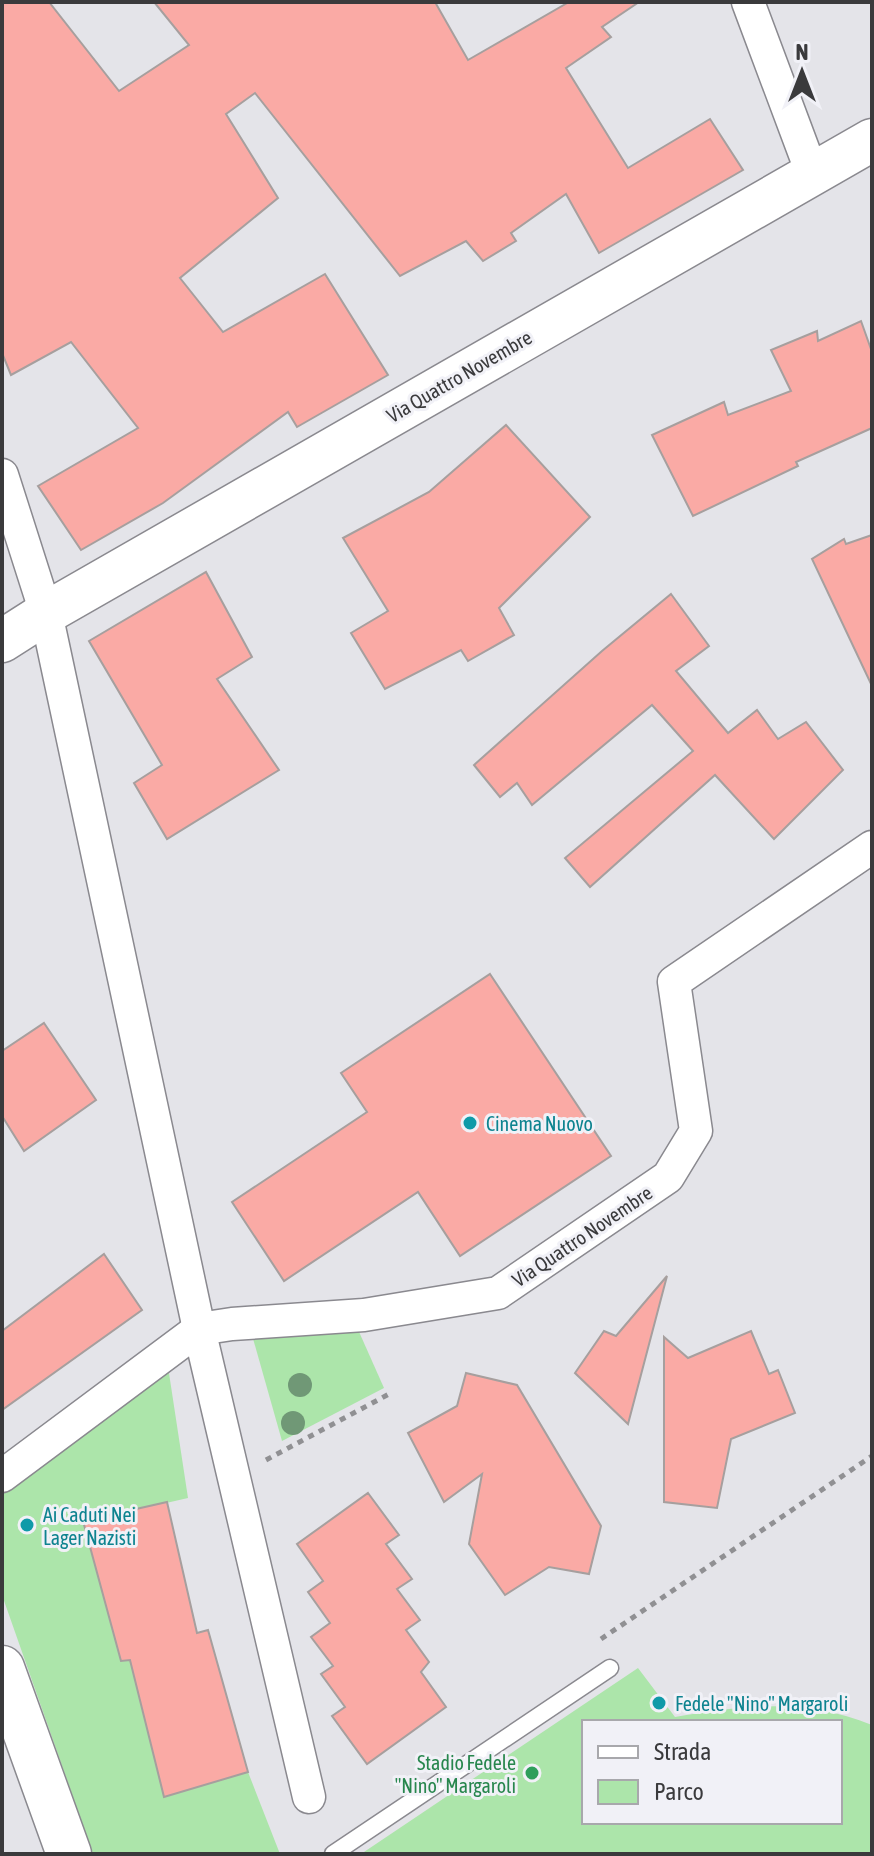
<svg xmlns="http://www.w3.org/2000/svg" width="874" height="1856" viewBox="0 0 874 1856" font-family="'Asap Condensed',sans-serif">
  <style>
    .green { fill: #ace5aa; fill-rule: evenodd }
    .building { fill: #faaaa5; stroke: #a69f9e; stroke-width: 2 }
    .lines { fill: none; stroke-linecap: round; stroke-linejoin: round }
    .service-casing { stroke: #8a898f; stroke-width: 19 }
    .minor-casing { stroke: #8a898f; stroke-width: 35 }
    .tertiary-casing { stroke: #8a898f; stroke-width: 45 }
    .secondary-casing { stroke: #8a898f; stroke-width: 47 }
    .path { stroke: #909093; stroke-width: 5; stroke-dasharray: 6 6; stroke-linecap: butt }
    .service { stroke: #fff; stroke-width: 16 }
    .minor { stroke: #fff; stroke-width: 32 }
    .tertiary { stroke: #fff; stroke-width: 42 }
    .secondary { stroke: #fff; stroke-width: 44 }
    .tree { fill: #709876 }
    .culture-dot { fill: #0f9aa8; stroke: #f1f1f7; stroke-width: 3 }
    .leisure-dot { fill: #2e9e5b; stroke: #f1f1f7; stroke-width: 3 }
    .labels { text-anchor: middle; dominant-baseline: central; stroke-width: 6; stroke-linejoin: round; paint-order: stroke }
    .street-label { font-size: 20px; fill: #3a3a3c; stroke: #f1f1f7 }
    .culture-label { font-size: 20px; fill: #0d838f; stroke: #f1f1f7; text-anchor: start }
    .leisure-label { font-size: 20px; fill: #27864d; stroke: #f1f1f7; text-anchor: end }
  </style>
  <rect width="100%" height="100%" fill="#e4e4e9"/>
  <!-- green -->
  <g class="green">
    <polygon points="356,1325 384,1388 282,1441 252,1335"/>
    <polygon points="167,1360 188,1498 83,1522 121,1661 130,1660 164,1797 248,1772 280,1854 93,1854 2,1595 2,1495"/>
    <path d="M638 1668 675 1717C744 1705 805 1698 872 1725V1854H361ZM584 1722H840V1822H584Z"/>
  </g>
  <!-- building -->
  <g class="building">
    <polygon points="2,2 49,2 119,91 189,45 154,2 435,2 468,60 569,2 639,2 602,27 611,37 566,68 628,168 710,119 743,170 599,253 566,194 511,233 516,241 483,261 466,241 400,276 255,93 226,114 278,198 180,278 223,332 325,274 388,375 297,427 288,412 163,503 81,550 38,486 138,428 71,342 11,375 2,353"/>
    <polygon points="861,321 872,352 872,428 796,462 798,466 693,516 652,435 724,402 728,415 791,391 771,350 817,331 818,341"/>
    <polygon points="506,425 590,517 499,608 514,635 468,661 461,650 385,689 351,633 388,611 343,538 429,492"/>
    <polygon points="872,535 872,686 812,559 844,539 846,544"/>
    <polygon points="206,572 252,657 217,679 279,770 167,839 134,783 162,765 89,641"/>
    <polygon points="671,594 709,646 676,671 728,733 757,710 778,739 806,722 843,770 774,839 715,775 590,887 565,858 693,751 652,705 532,805 517,783 500,797 474,765 602,651"/>
    <polygon points="490,974 611,1156 460,1256 418,1192 284,1281 232,1202 367,1112 341,1073"/>
    <polygon points="44,1023 96,1100 24,1151 2,1116 2,1051"/>
    <polygon points="104,1254 142,1310 2,1410 2,1331"/>
    <polygon points="667,1276 628,1424 575,1373 604,1331 616,1336"/>
    <polygon points="751,1331 769,1374 778,1370 795,1413 731,1439 717,1508 664,1502 664,1337 688,1358"/>
    <polygon points="466,1373 517,1385 601,1526 589,1574 549,1567 505,1595 469,1544 482,1474 444,1502 408,1433 457,1406"/>
    <polygon points="368,1493 399,1535 386,1544 412,1579 397,1589 420,1620 406,1630 429,1662 421,1672 446,1707 367,1764 332,1716 345,1707 321,1674 333,1666 311,1637 330,1623 308,1592 323,1581 297,1544"/>
    <polygon points="167,1502 197,1633 208,1630 248,1772 164,1797 130,1660 121,1661 83,1521"/>
  </g>
  <g class="lines">
    <defs>
      <polyline id="service" points="333,1854 610,1668"/>
      <g id="minor">
        <polyline points="748,2 812,173"/>
        <polyline points="2,475 46,613 199,1329 309,1797"/>
        <polyline points="2,1476 199,1329 232,1324 364,1315 498,1293 668,1177 696,1131 674,982 872,847"/>
      </g>
      <polyline id="tertiary" points="2,641 46,613 872,140"/>
      <polyline id="secondary" points="2,1668 69,1854"/>
    </defs>
    <!-- service casing -->
    <use href="#service" class="service-casing"/>
    <!-- minor casing -->
    <use href="#minor" class="minor-casing"/>
    <!-- tertiary casing -->
    <use href="#tertiary" class="tertiary-casing"/>
    <!-- secondary casing -->
    <use href="#secondary" class="secondary-casing"/>
    <!-- path -->
    <g class="path">
      <polyline points="266,1460 389,1394"/>
      <polyline points="601,1639 872,1456"/>
    </g>
    <!-- service -->
    <use href="#service" class="service"/>
    <!-- minor -->
    <use href="#minor" class="minor"/>
    <!-- tertiary -->
    <use href="#tertiary" class="tertiary"/>
    <!-- secondary -->
    <use href="#secondary" class="secondary"/>
  </g>
  <!-- trees -->
  <g class="tree">
    <circle cx="300" cy="1385" r="12"/>
    <circle cx="293" cy="1423" r="12"/>
  </g>
  <!-- markers -->
  <g class="culture-dot">
    <circle cx="470" cy="1123" r="8"/>
    <circle cx="27" cy="1525" r="8"/>
    <circle cx="659" cy="1703" r="8"/>
  </g>
  <circle class="leisure-dot" cx="532" cy="1773" r="8"/>
  <g class="labels">
    <!-- street labels -->
    <g class="street-label">
      <text transform="translate(459 376) rotate(-30)">Via Quattro Novembre</text>
      <text transform="translate(582 1236) rotate(-34)">Via Quattro Novembre</text>
    </g>
    <!-- culture labels -->
    <g class="culture-label">
      <text x="486" y="1123">Cinema Nuovo</text>
      <text x="43" y="1514">Ai Caduti Nei<tspan x="43" dy="23">Lager Nazisti</tspan></text>
      <text x="675" y="1703">Fedele "Nino" Margaroli</text>
    </g>
    <!-- leisure labels -->
    <g class="leisure-label">
      <text x="516" y="1762">Stadio Fedele<tspan x="516" dy="23">"Nino" Margaroli</tspan></text>
    </g>
  </g>
  <!-- border -->
  <rect width="874" height="1856" fill="none" stroke="#3a3a3c" stroke-width="8"/>
  <!-- legend -->
  <rect x="582" y="1720" width="260" height="104" fill="#f1f1f7" stroke="#a8a8ac" stroke-width="2"/>
  <rect x="598" y="1746" width="40" height="12" fill="#ffffff" stroke="#a8a8ac" stroke-width="2"/>
  <text x="654" y="1760" font-size="24" fill="#3a3a3c">Strada</text>
  <rect x="598" y="1780" width="40" height="24" fill="#ace5aa" stroke="#a8a8ac" stroke-width="2"/>
  <text x="654" y="1800" font-size="24" fill="#3a3a3c">Parco</text>
  <!-- north arrow -->
  <g transform="translate(802 72)" stroke="#f1f1f7" stroke-width="6" paint-order="stroke">
  <path d="M0-6L14 30L0 20L-14 30Z" fill="#3a3a3c"/>
  <text y="-12" font-size="22" font-weight="bold" text-anchor="middle" fill="#3a3a3c">N</text>
  </g>
</svg>
